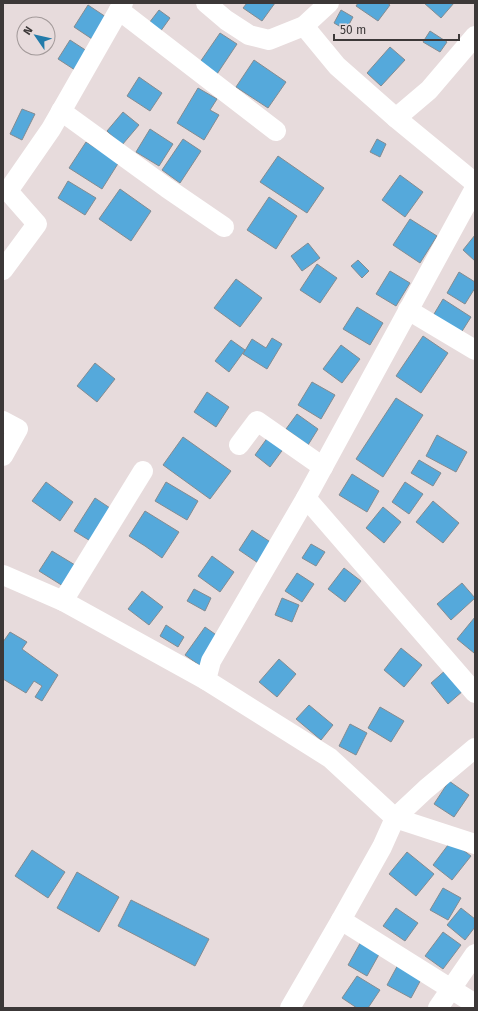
<svg xmlns="http://www.w3.org/2000/svg" width="478" height="1011" viewBox="0 0 478 1011" font-family="'Fira Sans',sans-serif">
  <style>
    .building { fill: #55a9db; stroke: #838b91 }
    .lines { fill: none; stroke-linecap: round; stroke-linejoin: round }
    .street { stroke: #fff; stroke-width: 20 }
  </style>
  <rect width="100%" height="100%" fill="#e7dbdc"/>
  <!-- building -->
  <g class="building">
    <polygon points="247,3 275,3 262,21 243,8"/>
    <polygon points="358,3 387,3 390,5 378,21 356,6"/>
    <polygon points="424,3 454,3 441,18"/>
    <polygon points="88,5 106,17 92,39 74,27"/>
    <polygon points="159,10 170,18 160,32 149,23"/>
    <polygon points="341,10 353,17 346,30 334,23"/>
    <polygon points="430,31 447,42 440,52 423,42"/>
    <polygon points="220,33 237,44 215,77 198,65"/>
    <polygon points="70,40 90,53 78,72 58,59"/>
    <polygon points="390,47 405,60 381,86 367,73"/>
    <polygon points="254,60 286,82 268,108 236,87"/>
    <polygon points="139,77 162,93 150,111 127,96"/>
    <polygon points="198,88 217,99 210,110 219,115 204,140 177,123"/>
    <polygon points="22,109 35,114 22,140 10,134"/>
    <polygon points="123,112 139,125 122,145 107,131"/>
    <polygon points="150,129 173,144 159,166 136,152"/>
    <polygon points="183,139 201,151 180,183 162,170"/>
    <polygon points="377,139 386,144 380,157 370,152"/>
    <polygon points="86,142 119,162 102,189 69,168"/>
    <polygon points="278,156 324,188 307,213 260,182"/>
    <polygon points="400,175 423,192 405,217 382,200"/>
    <polygon points="68,181 96,198 85,215 58,198"/>
    <polygon points="120,189 151,211 131,241 99,219"/>
    <polygon points="269,197 297,216 276,249 247,230"/>
    <polygon points="410,219 437,236 420,263 393,245"/>
    <polygon points="475,235 475,261 463,250"/>
    <polygon points="308,243 320,258 302,271 291,256"/>
    <polygon points="358,260 369,271 362,278 351,266"/>
    <polygon points="317,264 337,278 320,303 300,290"/>
    <polygon points="390,271 410,283 396,306 376,294"/>
    <polygon points="459,272 475,282 475,288 465,304 447,293"/>
    <polygon points="236,279 262,298 240,327 214,308"/>
    <polygon points="443,299 471,317 459,336 431,319"/>
    <polygon points="357,307 383,323 370,345 343,329"/>
    <polygon points="423,336 448,353 421,393 396,376"/>
    <polygon points="272,338 282,344 267,369 243,354 252,339 266,348"/>
    <polygon points="231,340 245,350 229,372 215,361"/>
    <polygon points="341,345 360,359 342,383 323,369"/>
    <polygon points="95,363 115,379 97,402 77,386"/>
    <polygon points="312,382 335,395 321,419 298,405"/>
    <polygon points="207,392 229,407 216,427 194,412"/>
    <polygon points="396,398 423,415 383,477 356,459"/>
    <polygon points="297,414 318,429 308,445 286,429"/>
    <polygon points="437,435 467,452 456,472 426,456"/>
    <polygon points="183,437 231,471 210,499 163,465"/>
    <polygon points="268,437 284,448 270,467 255,455"/>
    <polygon points="419,460 441,473 433,486 411,473"/>
    <polygon points="352,474 379,491 367,512 339,495"/>
    <polygon points="46,482 73,502 60,521 32,501"/>
    <polygon points="166,482 198,501 187,520 155,501"/>
    <polygon points="405,482 423,494 409,514 392,502"/>
    <polygon points="95,498 113,510 92,542 74,531"/>
    <polygon points="433,501 459,523 443,543 416,522"/>
    <polygon points="383,507 401,522 384,543 366,528"/>
    <polygon points="145,511 179,532 162,558 145,546 129,536"/>
    <polygon points="252,530 275,545 261,565 239,550"/>
    <polygon points="311,544 325,552 316,566 302,558"/>
    <polygon points="52,551 75,565 63,586 39,571"/>
    <polygon points="212,556 234,572 220,592 198,576"/>
    <polygon points="344,568 361,581 345,602 328,589"/>
    <polygon points="297,573 314,584 302,602 285,591"/>
    <polygon points="462,583 475,598 451,620 437,604"/>
    <polygon points="194,589 211,598 205,611 187,601"/>
    <polygon points="142,591 163,607 149,625 128,609"/>
    <polygon points="282,598 299,605 292,622 275,615"/>
    <polygon points="475,617 475,651 474,653 457,639"/>
    <polygon points="166,625 184,637 178,647 160,636"/>
    <polygon points="205,627 222,639 202,667 185,655"/>
    <polygon points="10,632 27,642 22,649 58,675 42,701 35,697 42,686 34,681 26,693 3,679 3,642"/>
    <polygon points="401,648 422,665 404,687 384,670"/>
    <polygon points="279,659 296,674 277,697 259,682"/>
    <polygon points="447,669 464,690 448,704 431,683"/>
    <polygon points="309,705 333,725 321,740 296,719"/>
    <polygon points="380,707 404,721 391,742 368,728"/>
    <polygon points="350,724 367,733 356,755 339,746"/>
    <polygon points="449,781 469,795 454,817 434,804"/>
    <polygon points="451,841 471,856 452,880 433,865"/>
    <polygon points="32,850 65,872 48,898 15,876"/>
    <polygon points="407,852 434,874 416,896 389,874"/>
    <polygon points="77,872 119,897 99,932 57,908"/>
    <polygon points="443,888 461,898 448,920 430,910"/>
    <polygon points="131,900 209,939 195,966 118,926"/>
    <polygon points="396,908 418,923 405,941 383,926"/>
    <polygon points="461,908 475,919 475,927 465,940 447,925"/>
    <polygon points="443,932 461,945 443,969 425,956"/>
    <polygon points="363,938 382,949 367,976 348,965"/>
    <polygon points="400,961 424,974 411,998 387,985"/>
    <polygon points="357,976 380,990 368,1008 357,1008 342,998"/>
  </g>
  <g class="lines">
    <!-- street -->
    <g class="street">
      <polyline points="206,3 226,20 249,35 269,40 304,26 329,3"/>
      <polyline points="119,10 276,131"/>
      <polyline points="304,26 337,66 396,118 475,183"/>
      <polyline points="61,111 167,188 224,227"/>
      <polyline points="396,118 429,90 475,36"/>
      <polyline points="475,188 306,498 475,693"/>
      <polyline points="3,270 37,224 8,191 51,129 123,3"/>
      <polyline points="408,310 475,350"/>
      <polyline points="3,421 18,429 3,456"/>
      <polyline points="239,445 257,421 323,467"/>
      <polyline points="143,471 63,601 206,680"/>
      <polyline points="306,498 211,661 206,680 330,758 395,818 475,844"/>
      <polyline points="3,575 63,601"/>
      <polyline points="341,920 475,1004"/>
      <polyline points="290,1008 341,920 382,847 395,818 426,789 475,748"/>
      <polyline points="438,1008 475,954"/>
    </g>
  </g>
  <!-- border -->
  <rect width="478" height="1011" fill="none" stroke="#3c3838" stroke-width="8"/>
  <!-- north arrow -->
  <g transform="translate(36 36) rotate(304)"><circle r="19" fill="#e7dbdc" stroke="#a39a9a"/>
  <path d="M0-3L7 15L0 10L-7 15Z" fill="#237baa"/>
  <text y="-6" font-size="11" font-weight="bold" text-anchor="middle" fill="#3c3838">N</text>
  </g>
  <!-- scale -->
  <path d="M334 34v6h125v-6" fill="none" stroke="#3c3838" stroke-width="2"/>
  <text x="340" y="34" font-size="12" fill="#3c3838" stroke="#e7dbdc" stroke-width="3" paint-order="stroke">50 m</text>
</svg>
